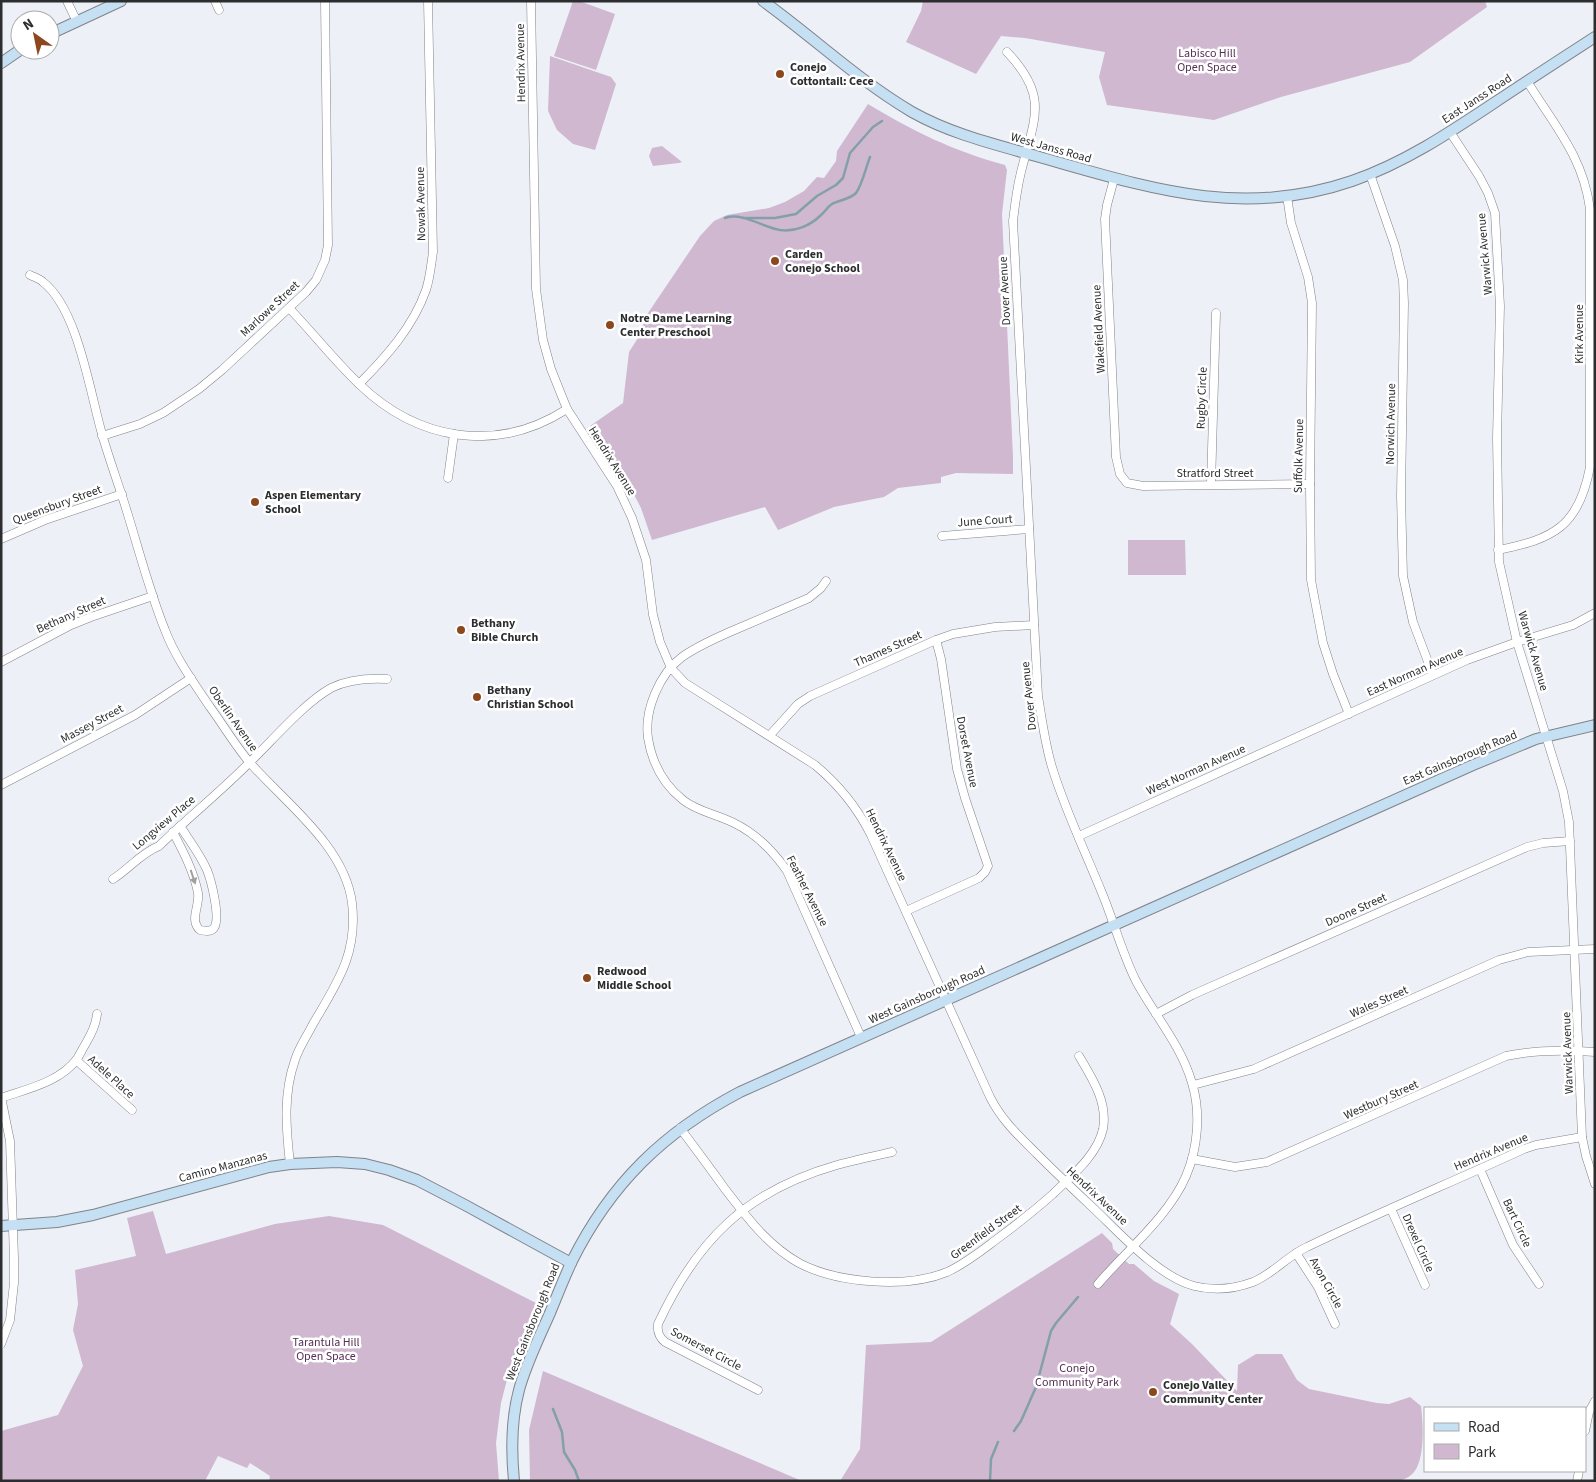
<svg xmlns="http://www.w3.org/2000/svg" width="1596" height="1482" viewBox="0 0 1596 1482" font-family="'Source Sans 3',sans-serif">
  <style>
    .green { fill: #d0b8d0 }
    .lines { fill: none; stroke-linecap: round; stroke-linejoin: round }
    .stream { stroke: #83a0aa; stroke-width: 2.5 }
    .street-casing { stroke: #818389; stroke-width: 9 }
    .secondary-casing { stroke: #818389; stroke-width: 12 }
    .street { stroke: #fff; stroke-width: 8 }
    .secondary { stroke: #c5dff3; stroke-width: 10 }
    .oneway { fill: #a0a0a1 }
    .poi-dot { fill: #8d471e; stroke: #fff; stroke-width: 2 }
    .labels { text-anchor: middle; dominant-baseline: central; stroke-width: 5; stroke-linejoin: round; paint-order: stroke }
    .park-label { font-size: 12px; fill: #543055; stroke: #fff }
    .street-label { font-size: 12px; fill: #2c2d2f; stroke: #fff }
    .poi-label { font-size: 12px; font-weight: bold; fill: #2c2d2f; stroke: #fff; text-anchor: start }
  </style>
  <rect width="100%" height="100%" fill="#eef0f7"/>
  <!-- green -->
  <g class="green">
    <polygon points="573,1 579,1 615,14 596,70 554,56"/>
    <polygon points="923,1 1485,1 1487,7 1410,62 1281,97 1214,120 1107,105 1099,77 1105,52 1025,38 1001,36 976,74 906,42 921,11"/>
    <polygon points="550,56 611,77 616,84 595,150 573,144 557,130 548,111"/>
    <path d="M868 104C913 131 953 151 1005 165L1007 170 1002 214 1013 457V474L956 473 941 477V483L898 488 884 497 834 507 778 530 765 507 652 540 641 508 626 479 590 426 623 403 629 352 638 338 646 316 700 236 714 221 727 215 769 208 785 202 804 191 817 177 824 178 836 161 837 151Z"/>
    <polygon points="662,146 682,162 679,163 653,166 649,156 652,148"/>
    <polygon points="1128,540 1185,540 1186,575 1128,575"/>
    <polygon points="153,1211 166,1254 275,1224 329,1216 383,1225 536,1303 510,1368 501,1403 496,1443 499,1481 269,1481 270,1476 250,1463 247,1468 218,1456 205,1481 1,1481 1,1431 58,1415 83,1366 73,1330 78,1304 75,1270 136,1256 127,1218"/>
    <path d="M1102 1233 1112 1243 1113 1249 1129 1264H1134L1154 1281 1179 1294 1170 1324 1192 1344 1237 1391 1238 1365 1256 1354H1282L1297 1380 1309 1389 1377 1403 1389 1404 1410 1397 1421 1406C1423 1422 1426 1464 1411 1475 1408 1478 1403 1479 1400 1481H840L860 1449 866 1345 931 1342Z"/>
    <polygon points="543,1371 802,1481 530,1481 529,1430"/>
  </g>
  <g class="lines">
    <!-- stream -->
    <g class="stream">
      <path d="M725 218C743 212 762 227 780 230 795 232 810 226 821 215 825 212 827 207 832 204 839 200 849 200 856 193 862 185 866 167 870 157"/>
      <polyline points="743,218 775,218 796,214 817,196 836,185 843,178 850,153 873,127 882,121"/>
      <polyline points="553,1409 562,1432 564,1452 575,1470 579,1481"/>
      <polyline points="1014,1431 1021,1421 1036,1387 1051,1331 1056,1323 1078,1297"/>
      <polyline points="990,1481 991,1459 998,1442"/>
    </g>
    <defs>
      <g id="street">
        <polyline points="67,1 77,22"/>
        <polyline points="215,1 219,10"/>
        <path d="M531 1 536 289 543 340 551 369 567 409 617 486 632 518 646 560 653 615 660 642 671 668 685 683 815 765C839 785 857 807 871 835L990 1097C1002 1121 1020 1137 1038 1155 1055 1172 1073 1189 1090 1205 1118 1231 1157 1276 1194 1286 1214 1291 1234 1289 1253 1282 1273 1274 1287 1256 1307 1247 1378 1213 1452 1182 1524 1149L1536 1145 1582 1137"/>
        <path d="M1007 52C1050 97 1034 119 1021 172 1017 188 1015 204 1013 221L1038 696C1042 720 1045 744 1052 767 1065 810 1085 851 1102 893 1114 922 1122 953 1136 981 1155 1016 1181 1045 1192 1083 1201 1112 1198 1148 1186 1176 1169 1216 1126 1251 1098 1284"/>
        <polyline points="1450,132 1479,176 1488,193 1495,213 1500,306 1497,438 1499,562 1517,642 1563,791 1569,822 1582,1137 1586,1156 1595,1184"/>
        <polyline points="1370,174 1395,246 1403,280 1404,303 1401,496 1403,576 1413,622 1433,675"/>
        <polyline points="1114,179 1107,205 1105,219 1116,457 1120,474 1127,483 1143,486 1310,484"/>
        <polyline points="1287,196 1291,223 1308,277 1312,303 1310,484 1311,580 1323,643 1333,674 1349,714"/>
        <path d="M30 275C34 277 40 279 43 282 78 309 90 393 102 434 110 462 120 488 128 515 140 554 150 593 165 630 175 657 194 683 210 707 224 726 236 747 251 764 287 804 345 847 352 903 358 954 337 983 313 1024 307 1036 299 1047 295 1060 283 1094 286 1128 290 1164"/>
        <path d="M289 308C313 333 334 360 359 384 418 441 497 454 567 409"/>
        <path d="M359 384C386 357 413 327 426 290 430 278 431 265 433 252L428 1"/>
        <polyline points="102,436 140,424 163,413 199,389 222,370 306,292 316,280 325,260 328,245 325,1"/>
        <polyline points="448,478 454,434"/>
        <polyline points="1211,484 1216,313"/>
        <polyline points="942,536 1029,529"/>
        <polyline points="1,539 45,520 122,494"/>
        <path d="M1498 550C1554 539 1579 526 1590 467V209C1583 156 1554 125 1527 81"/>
        <path d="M826 581 821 588 809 598C786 608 762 618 739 628 720 636 699 645 682 657 659 674 644 711 648 738 652 763 663 784 683 800 698 812 717 814 734 823 757 834 773 851 787 871L861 1037"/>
        <polyline points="1,662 71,625 91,617 153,596"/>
        <polyline points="770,735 798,704 810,696 936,640 953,634 995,627 1034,625"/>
        <polyline points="1,785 135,715 191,678"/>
        <path d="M173 832C183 851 194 872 198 893 200 906 189 920 200 930 204 931 211 932 214 928 221 918 211 880 207 870 200 854 189 840 180 826"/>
        <polyline points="1079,836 1467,660 1517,642 1573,625 1595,613"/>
        <path d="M113 879C129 869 141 853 159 846 188 818 220 792 249 763 273 740 303 704 331 688 349 679 368 678 387 679"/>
        <polyline points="906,911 979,878 985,872 988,866 965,798 957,769 941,659 936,640"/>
        <polyline points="1156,1014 1192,995 1527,847 1543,843 1570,841"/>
        <polyline points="76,1060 132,1110"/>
        <polyline points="1193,1085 1254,1069 1499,960 1528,952 1595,949"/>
        <polyline points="1,1097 10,1141 14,1258 14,1283 10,1320 1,1344"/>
        <path d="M1 1098C27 1089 60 1082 77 1059 80 1054 83 1048 86 1043 92 1033 96 1025 97 1014"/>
        <path d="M680 1128C695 1148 710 1168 725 1189 747 1217 767 1245 799 1263 837 1283 906 1289 947 1272 965 1264 981 1251 997 1239 1016 1225 1035 1210 1053 1194 1071 1176 1097 1156 1103 1129 1108 1102 1092 1078 1079 1056"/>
        <path d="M1192 1159 1235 1167 1267 1162 1506 1056C1534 1050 1566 1050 1595 1052"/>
        <polyline points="1480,1169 1513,1245 1539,1284"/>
        <polyline points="1391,1209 1425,1285"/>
        <polyline points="1296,1253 1318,1287 1335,1324"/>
        <path d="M758 1390 665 1342C659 1337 657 1332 658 1324 697 1240 746 1191 837 1165 855 1160 874 1156 892 1152"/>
        <polyline points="1585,1431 1589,1412 1595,1401"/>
        <polyline points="1577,1481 1579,1471"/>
      </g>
      <g id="secondary">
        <path d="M763 1C813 37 859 81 912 112 953 135 998 145 1043 158 1149 188 1242 219 1352 181 1404 163 1449 133 1494 103 1527 81 1561 59 1595 37"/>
        <polyline points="50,34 121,1"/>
        <polyline points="1,63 20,50"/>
        <polyline points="1,1226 57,1222 93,1215 269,1167 290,1164 337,1162 365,1164 389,1170 417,1180 465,1205 571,1263"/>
        <path d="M514 1481C511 1450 511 1420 519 1390 526 1364 539 1338 550 1313 557 1296 564 1278 572 1261 611 1183 664 1132 740 1092L1473 765 1536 739 1595 725"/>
      </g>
    </defs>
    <!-- street casing -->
    <use href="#street" class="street-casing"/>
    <!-- secondary casing -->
    <use href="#secondary" class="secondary-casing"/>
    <!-- street -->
    <use href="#street" class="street"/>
    <!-- secondary -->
    <use href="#secondary" class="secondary"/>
  </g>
  <!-- one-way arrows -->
  <defs><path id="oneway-solid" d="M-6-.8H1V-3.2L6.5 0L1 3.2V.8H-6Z" transform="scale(1.25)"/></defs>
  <use class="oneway" href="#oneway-solid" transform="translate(193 877) rotate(72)"/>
  <!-- markers -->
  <g class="poi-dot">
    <circle cx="780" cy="74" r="5"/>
    <circle cx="775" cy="261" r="5"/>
    <circle cx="610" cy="325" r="5"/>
    <circle cx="255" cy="502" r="5"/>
    <circle cx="461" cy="630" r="5"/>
    <circle cx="477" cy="697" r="5"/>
    <circle cx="587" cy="978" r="5"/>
    <circle cx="1153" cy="1392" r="5"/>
  </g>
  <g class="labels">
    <!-- park labels -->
    <g class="park-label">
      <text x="1207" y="53">Labisco Hill<tspan x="1207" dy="14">Open Space</tspan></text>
      <text x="326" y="1342">Tarantula Hill<tspan x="326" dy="14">Open Space</tspan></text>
      <text x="1077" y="1368">Conejo<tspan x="1077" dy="14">Community Park</tspan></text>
    </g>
    <!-- street labels -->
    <g class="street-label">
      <text transform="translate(521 63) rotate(-91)">Hendrix Avenue</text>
      <text transform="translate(1477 99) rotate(-33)">East Janss Road</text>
      <text transform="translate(1051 148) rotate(16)">West Janss Road</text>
      <text transform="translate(421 204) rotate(-91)">Nowak Avenue</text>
      <text transform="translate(1485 254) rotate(-95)">Warwick Avenue</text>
      <text transform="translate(1005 291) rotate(-93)">Dover Avenue</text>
      <text transform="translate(270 309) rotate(-43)">Marlowe Street</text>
      <text transform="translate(1099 329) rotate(-93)">Wakefield Avenue</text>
      <text transform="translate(1579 334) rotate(-90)">Kirk Avenue</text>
      <text transform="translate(1202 398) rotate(-88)">Rugby Circle</text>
      <text transform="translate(1391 424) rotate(-89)">Norwich Avenue</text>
      <text transform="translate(1299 456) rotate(-89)">Suffolk Avenue</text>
      <text transform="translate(612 461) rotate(58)">Hendrix Avenue</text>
      <text x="1215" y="473">Stratford Street</text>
      <text transform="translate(57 505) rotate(-20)">Queensbury Street</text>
      <text transform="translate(985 521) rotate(-4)">June Court</text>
      <text transform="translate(71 615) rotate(-24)">Bethany Street</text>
      <text transform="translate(888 649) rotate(-24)">Thames Street</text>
      <text transform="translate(1533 651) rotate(74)">Warwick Avenue</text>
      <text transform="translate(1415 672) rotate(-24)">East Norman Avenue</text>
      <text transform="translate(1029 696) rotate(-96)">Dover Avenue</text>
      <text transform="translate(233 719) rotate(55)">Oberlin Avenue</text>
      <text transform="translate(92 724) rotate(-28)">Massey Street</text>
      <text transform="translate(967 752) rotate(79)">Dorset Avenue</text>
      <text transform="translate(1460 758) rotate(-23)">East Gainsborough Road</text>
      <text transform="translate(1196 770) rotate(-24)">West Norman Avenue</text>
      <text transform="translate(164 823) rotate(-40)">Longview Place</text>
      <text transform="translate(886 845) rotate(64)">Hendrix Avenue</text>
      <text transform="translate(807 891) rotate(63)">Feather Avenue</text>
      <text transform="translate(1356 910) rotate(-24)">Doone Street</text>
      <text transform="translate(927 995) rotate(-24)">West Gainsborough Road</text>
      <text transform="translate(1379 1002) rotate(-24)">Wales Street</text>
      <text transform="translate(1568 1053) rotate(-92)">Warwick Avenue</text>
      <text transform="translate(111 1077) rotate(42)">Adele Place</text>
      <text transform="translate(1381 1100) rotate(-24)">Westbury Street</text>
      <text transform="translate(1491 1152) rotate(-23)">Hendrix Avenue</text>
      <text transform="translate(223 1167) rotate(-15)">Camino Manzanas</text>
      <text transform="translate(1097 1196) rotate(43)">Hendrix Avenue</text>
      <text transform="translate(1517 1223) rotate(65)">Bart Circle</text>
      <text transform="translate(986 1232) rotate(-36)">Greenfield Street</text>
      <text transform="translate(1418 1243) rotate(66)">Drexel Circle</text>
      <text transform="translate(1326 1283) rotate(61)">Avon Circle</text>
      <text transform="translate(533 1322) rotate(-68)">West Gainsborough Road</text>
      <text transform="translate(706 1349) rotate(28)">Somerset Circle</text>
    </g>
    <!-- poi labels -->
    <g class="poi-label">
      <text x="790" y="67">Conejo<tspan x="790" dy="14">Cottontail: Cece</tspan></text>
      <text x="785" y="254">Carden<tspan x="785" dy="14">Conejo School</tspan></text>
      <text x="620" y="318">Notre Dame Learning<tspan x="620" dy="14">Center Preschool</tspan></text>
      <text x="265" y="495">Aspen Elementary<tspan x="265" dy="14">School</tspan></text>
      <text x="471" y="623">Bethany<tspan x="471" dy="14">Bible Church</tspan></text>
      <text x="487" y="690">Bethany<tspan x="487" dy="14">Christian School</tspan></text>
      <text x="597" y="971">Redwood<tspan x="597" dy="14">Middle School</tspan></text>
      <text x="1163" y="1385">Conejo Valley<tspan x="1163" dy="14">Community Center</tspan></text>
    </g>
  </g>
  <!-- border -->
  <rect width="1596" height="1482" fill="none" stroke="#2c2d2f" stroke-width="5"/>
  <!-- legend -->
  <rect x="1424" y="1407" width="162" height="65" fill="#ffffff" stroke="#ababac"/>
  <rect x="1434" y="1423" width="25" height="8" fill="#c5dff3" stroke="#ababac"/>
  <text x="1468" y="1432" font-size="15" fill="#2c2d2f">Road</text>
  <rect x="1434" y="1444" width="25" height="15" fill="#d0b8d0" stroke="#ababac"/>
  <text x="1468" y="1457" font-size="15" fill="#2c2d2f">Park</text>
  <!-- north arrow -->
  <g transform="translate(35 35) rotate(327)"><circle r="24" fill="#ffffff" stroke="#ababac"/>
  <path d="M0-4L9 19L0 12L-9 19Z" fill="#8d471e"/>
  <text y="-8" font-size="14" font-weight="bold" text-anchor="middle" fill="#2c2d2f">N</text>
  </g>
</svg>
